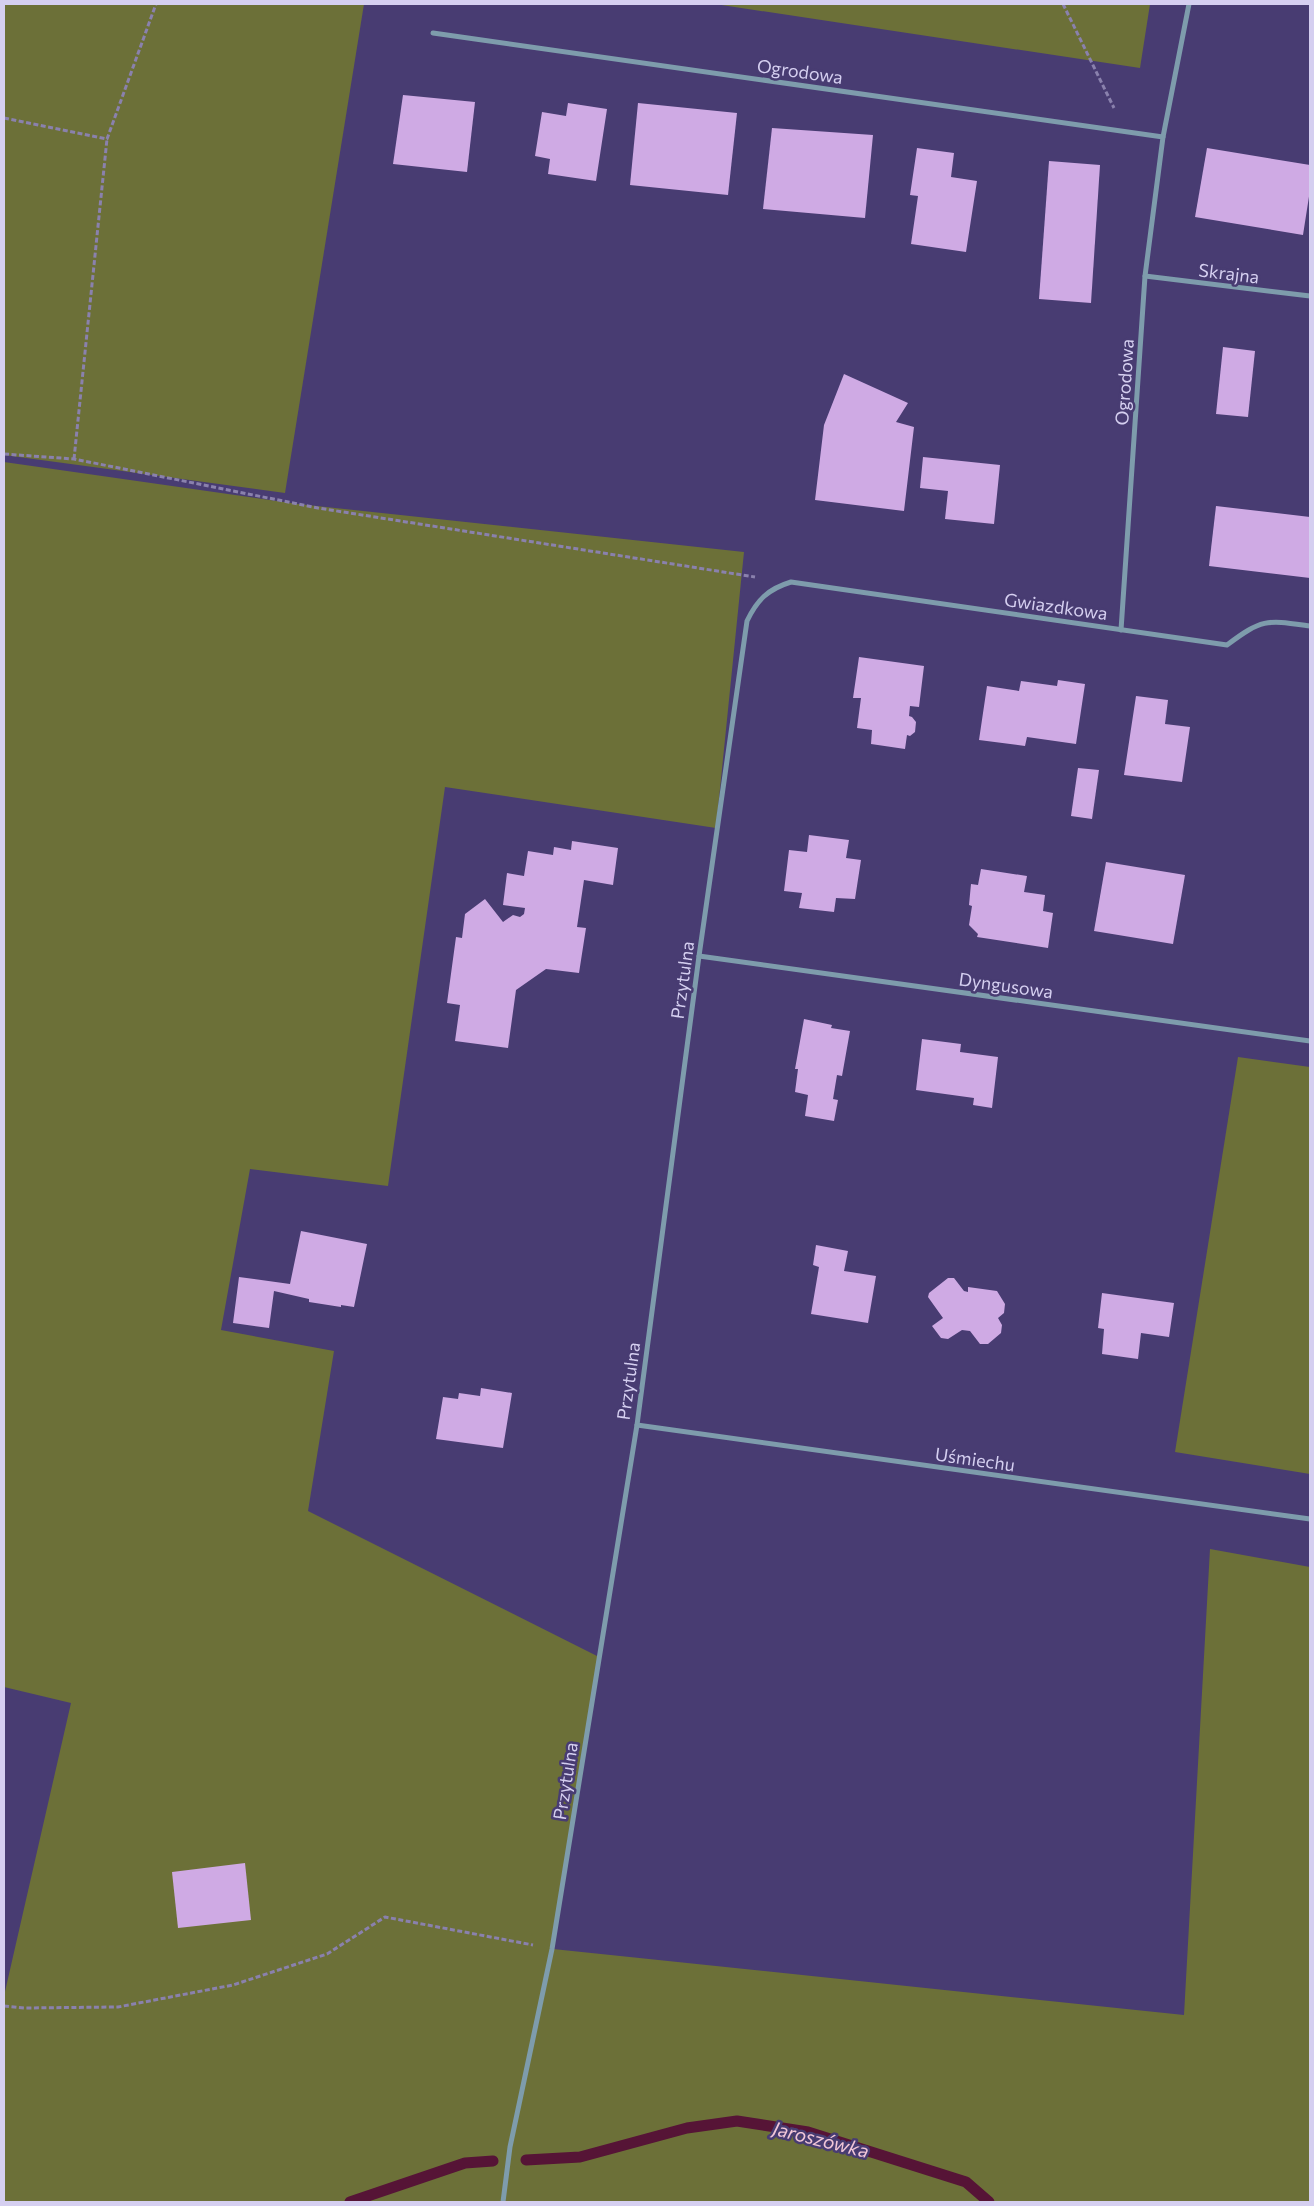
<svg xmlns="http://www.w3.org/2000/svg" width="1314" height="2206" viewBox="0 0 1314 2206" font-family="Commissioner,sans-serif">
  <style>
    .green { fill: #6c7038 }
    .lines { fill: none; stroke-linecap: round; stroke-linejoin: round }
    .stream { stroke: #561436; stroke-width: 11 }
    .building { fill: #cfaae4 }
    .path { stroke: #8a81ad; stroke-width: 3; stroke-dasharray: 5 2.5; stroke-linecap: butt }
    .street { stroke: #7e9cac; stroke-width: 5 }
    .labels { text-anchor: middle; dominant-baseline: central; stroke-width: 5; stroke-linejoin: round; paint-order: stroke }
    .street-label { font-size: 18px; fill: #d5cff0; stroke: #483c72 }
    .water-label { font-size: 19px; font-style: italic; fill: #f2c7d8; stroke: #483c72 }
  </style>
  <rect width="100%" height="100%" fill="#483c72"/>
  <!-- green -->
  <g class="green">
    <polygon points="4,4 364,4 285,493 4,455"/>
    <polygon points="715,4 1150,4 1140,68"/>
    <polygon points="4,462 298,504 744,552 716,828 445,787 388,1186 250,1169 221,1330 334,1351 308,1511 599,1657 553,1949 1184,2015 1210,1549 1310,1567 1310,2202 4,2202 4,1996 71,1703 4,1687"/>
    <polygon points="1238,1057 1310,1067 1310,1474 1175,1452"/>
  </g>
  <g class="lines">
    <!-- stream -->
    <g class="stream">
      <polyline points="526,2160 580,2157 687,2128 737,2121 808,2132 966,2182 989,2202"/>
      <polyline points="350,2202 465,2163 493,2161"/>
    </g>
  </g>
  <!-- building -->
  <g class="building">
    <polygon points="403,95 475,102 467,172 393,164"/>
    <polygon points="568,103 607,109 596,181 548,174 550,159 535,156 542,112 566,116"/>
    <polygon points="638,103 737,113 728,195 630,185"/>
    <polygon points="772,128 873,135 865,218 763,209"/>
    <polygon points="917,148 954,153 951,177 977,181 966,252 911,244 918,196 910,195"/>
    <polygon points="1207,148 1310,165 1310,190 1303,235 1195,217"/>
    <polygon points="1049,161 1100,165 1091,303 1039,299"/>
    <polygon points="1223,347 1255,351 1248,417 1216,414"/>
    <polygon points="844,374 908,403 896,422 914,427 904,511 815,500 824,425"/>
    <polygon points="923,457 1000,465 994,524 945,519 948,491 920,488"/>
    <polygon points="1216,506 1310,517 1310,578 1209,566"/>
    <polygon points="859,657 924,666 919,707 910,706 909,716 912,717 916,722 915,732 910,736 907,735 905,749 871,744 872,730 857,728 861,698 853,698"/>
    <polygon points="1058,680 1085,684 1076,744 1027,737 1025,746 979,740 987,686 1019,691 1021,681 1057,686"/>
    <polygon points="1136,696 1168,700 1165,724 1190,727 1182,782 1124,775"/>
    <polygon points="1078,768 1099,770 1092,819 1071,816"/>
    <polygon points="809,835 849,840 846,858 861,860 855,899 836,898 834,912 799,908 802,893 784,891 789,850 807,852"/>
    <polygon points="572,841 618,848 613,885 584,880 577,927 586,928 579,973 546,969 516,990 508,1048 455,1041 460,1005 447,1003 456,937 462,938 465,914 485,899 503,922 513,915 520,917 524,914 525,908 503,905 507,873 524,876 528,851 553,855 554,847 571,850"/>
    <polygon points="1106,862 1185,875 1173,944 1094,931"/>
    <polygon points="981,869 1027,876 1024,892 1045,895 1043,911 1053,913 1048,948 977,937 978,934 969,925 972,906 969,905 971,884 978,885"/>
    <polygon points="804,1019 832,1025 831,1028 850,1031 842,1076 837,1075 833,1099 838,1100 834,1121 805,1116 808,1095 795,1092 798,1069 795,1069"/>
    <polygon points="922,1039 961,1044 960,1052 998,1057 992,1108 973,1105 974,1098 916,1090"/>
    <polygon points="301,1231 367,1244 354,1307 341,1305 341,1307 309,1302 309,1299 274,1291 269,1328 233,1323 239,1277 290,1284"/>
    <polygon points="816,1245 848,1251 844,1271 876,1276 868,1323 811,1314 819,1267 813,1265"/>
    <polygon points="948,1278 954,1278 964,1291 968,1292 968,1287 997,1291 1005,1304 1004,1313 998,1318 1002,1325 1001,1333 988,1344 980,1344 970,1331 962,1330 948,1339 941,1338 932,1326 943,1318 928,1297 929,1293"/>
    <polygon points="1102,1293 1174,1303 1169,1337 1141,1333 1138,1359 1102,1354 1104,1329 1098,1328"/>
    <polygon points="481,1388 512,1393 503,1448 436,1439 443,1397 458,1399 459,1393 480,1396"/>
    <polygon points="245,1863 251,1920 178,1928 172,1872"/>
  </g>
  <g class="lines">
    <!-- path -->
    <g class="path">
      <polyline points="1063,4 1114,108"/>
      <polyline points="4,118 107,139 156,4"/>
      <polyline points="4,454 74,459 318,508 755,577"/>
      <polyline points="74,459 107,139"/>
      <polyline points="4,2006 24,2008 118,2007 233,1985 327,1954 385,1917 533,1945"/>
    </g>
    <!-- street -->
    <g class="street">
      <polyline points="433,33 1163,137 1145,276 1121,630"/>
      <polyline points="1163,137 1189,4"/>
      <polyline points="1145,276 1310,296"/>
      <polyline points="699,956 1310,1041"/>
      <polyline points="637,1425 1310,1519"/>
      <path d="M503 2202 510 2147 552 1949 637 1425 699 956 747 621C757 600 768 589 791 582L1227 645C1263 618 1267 620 1310 626"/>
    </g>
  </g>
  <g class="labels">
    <!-- street labels -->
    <g class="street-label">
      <text transform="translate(800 71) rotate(8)">Ogrodowa</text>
      <text transform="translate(1229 273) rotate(7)">Skrajna</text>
      <text transform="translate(1124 382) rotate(-86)">Ogrodowa</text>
      <text transform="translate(1056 606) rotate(8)">Gwiazdkowa</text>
      <text transform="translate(682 980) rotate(-82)">Przytulna</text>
      <text transform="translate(1006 985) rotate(8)">Dyngusowa</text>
      <text transform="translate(628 1381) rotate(-82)">Przytulna</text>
      <text transform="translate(975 1459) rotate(8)">Uśmiechu</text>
      <text transform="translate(565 1781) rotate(-81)">Przytulna</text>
    </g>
    <!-- water labels -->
    <g class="water-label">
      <text transform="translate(821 2139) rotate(14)">Jaroszówka</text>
    </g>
  </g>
  <!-- border -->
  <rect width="1314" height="2206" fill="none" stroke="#d5cff0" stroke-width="10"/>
</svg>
